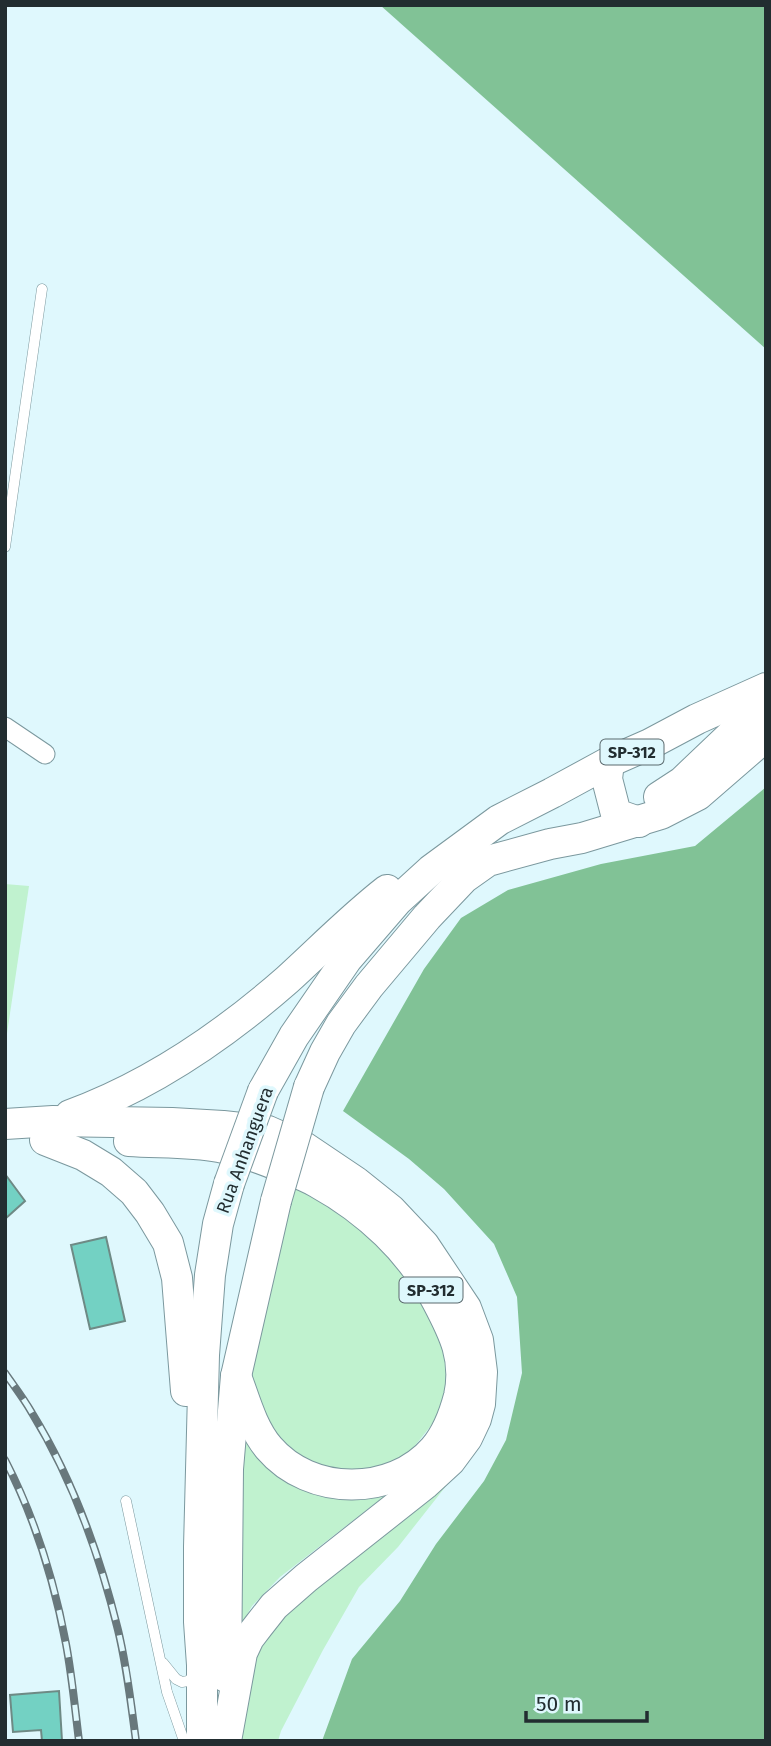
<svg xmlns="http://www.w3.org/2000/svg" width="771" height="1746" viewBox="0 0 771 1746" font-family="'Fira Sans',sans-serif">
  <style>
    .green { fill: #c0f2cf }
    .forest { fill: #81c296 }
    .building { fill: #73d1c3; stroke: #6e8a85; stroke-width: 2 }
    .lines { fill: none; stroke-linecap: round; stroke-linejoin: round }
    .lane-casing { stroke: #7b989e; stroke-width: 11 }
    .street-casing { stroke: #7b989e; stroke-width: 21 }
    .primary-casing { stroke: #7b989e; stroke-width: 32 }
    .lane { stroke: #fff; stroke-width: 10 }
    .street { stroke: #fff; stroke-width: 19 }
    .primary { stroke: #fff; stroke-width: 30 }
    .rail-casing { stroke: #68787c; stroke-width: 8 }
    .rail { stroke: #dff8fd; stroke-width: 5; stroke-dasharray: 16; stroke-linecap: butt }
    .primary-bridge-casing { stroke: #7b989e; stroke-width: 32; stroke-linecap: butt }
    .primary-bridge { stroke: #fff; stroke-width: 30 }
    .labels { text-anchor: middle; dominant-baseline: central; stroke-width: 7; stroke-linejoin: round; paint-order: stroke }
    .shield { fill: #dff8fd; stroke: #5b6a6e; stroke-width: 2 }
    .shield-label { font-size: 16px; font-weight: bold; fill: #222d30 }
    .street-label { font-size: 18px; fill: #222d30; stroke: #dff8fd }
  </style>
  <rect width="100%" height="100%" fill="#dff8fd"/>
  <!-- green -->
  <g class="green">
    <polygon points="5,884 29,886 5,1047"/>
    <polygon points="296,1181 382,1238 450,1349 447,1392 434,1422 409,1453 386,1466 357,1471 331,1471 298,1457 271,1432 253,1397 252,1360"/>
    <polygon points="240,1421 268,1466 412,1475 280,1577 252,1606 238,1630"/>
    <polygon points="461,1467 398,1547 359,1587 323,1650 281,1731 278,1741 239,1741 241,1681 268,1622"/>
  </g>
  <!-- forest -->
  <g class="forest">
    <polygon points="380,5 766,5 766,349"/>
    <polygon points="766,787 766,1741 322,1741 352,1659 400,1601 436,1544 484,1481 506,1440 522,1373 517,1297 494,1244 444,1189 409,1159 343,1111 424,969 461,918 508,890 601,864 695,846"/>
  </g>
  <!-- building -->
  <g class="building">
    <polygon points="5,1174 25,1201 5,1219"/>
    <polygon points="106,1237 125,1321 90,1329 71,1245"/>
    <polygon points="59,1691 62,1741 42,1741 41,1730 13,1732 10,1695"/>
  </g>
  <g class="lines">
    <defs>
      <g id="lane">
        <polyline points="5,547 42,289"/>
        <polyline points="126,1501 167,1692 184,1741"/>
        <polyline points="163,1663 176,1679 182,1682 188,1681 196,1674"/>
      </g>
      <polyline id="street" points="5,727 45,754"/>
      <g id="primary">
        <polyline points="609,762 607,779 616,814 639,822"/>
        <polyline points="659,797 682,782 766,702"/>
        <polyline points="309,1087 325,1052 341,1024 369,986 427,917 464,878 488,861 550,844 582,838 661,814 698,795 766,736"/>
        <polyline points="263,1091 294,1036 347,959 397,901 431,870 499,820 552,793 609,762 650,744 697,719 766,688"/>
        <path d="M70 1115C150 1086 223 1036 287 980 320 950 351 918 387 890"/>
        <polyline points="5,1124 53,1121 172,1123 223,1126 268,1131 304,1147 356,1182 391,1210 424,1245 466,1308 478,1340 482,1372 480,1404 476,1419 467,1438 450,1461 425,1484 306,1578 274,1606 259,1625 249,1638 242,1653 226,1741"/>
        <polyline points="45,1140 83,1155 111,1172 134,1192 150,1213 168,1243 177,1278 186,1391"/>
        <path d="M129 1141C157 1143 191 1142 219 1147 239 1151 260 1158 279 1166 292 1171 306 1176 318 1183 367 1210 411 1251 437 1301 454 1333 467 1359 459 1396 454 1415 447 1434 434 1449 392 1497 310 1496 269 1448 252 1428 245 1400 236 1376"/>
        <polyline points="226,1677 228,1469 236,1376 276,1201"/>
        <polyline points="202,1741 202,1665 199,1622 199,1547 204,1355 210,1275 218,1224 229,1184"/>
      </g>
    </defs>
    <!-- lane casing -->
    <use href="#lane" class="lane-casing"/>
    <!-- street casing -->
    <use href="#street" class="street-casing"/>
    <!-- primary casing -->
    <use href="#primary" class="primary-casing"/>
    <!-- lane -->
    <use href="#lane" class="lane"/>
    <!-- street -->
    <use href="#street" class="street"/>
    <!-- primary -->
    <use href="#primary" class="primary"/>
    <defs>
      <g id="rail">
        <path d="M5 1373C14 1386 24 1399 32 1413 72 1478 100 1556 118 1630 127 1667 131 1704 136 1741"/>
        <path d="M5 1460C35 1518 54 1580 66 1644 72 1676 75 1709 79 1741"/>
      </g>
    </defs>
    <!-- rail casing -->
    <use href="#rail" class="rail-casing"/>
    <!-- rail -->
    <use href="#rail" class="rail"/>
    <defs>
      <g id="primary-bridge">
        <polyline points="229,1184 263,1091"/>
        <polyline points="276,1201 309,1087"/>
      </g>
    </defs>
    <!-- primary-bridge casing -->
    <use href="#primary-bridge" class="primary-bridge-casing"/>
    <!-- primary-bridge -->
    <use href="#primary-bridge" class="primary-bridge"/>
  </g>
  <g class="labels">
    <!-- shield labels -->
    <g class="shield">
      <rect x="600.5" y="739.5" width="63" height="25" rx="5"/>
      <rect x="399.5" y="1277.5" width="63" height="25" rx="5"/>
    </g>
    <g class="shield-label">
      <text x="632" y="752">SP-312</text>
      <text x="431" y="1290">SP-312</text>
    </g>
    <!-- street labels -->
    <g class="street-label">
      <text transform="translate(245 1150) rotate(-70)">Rua Anhanguera</text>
    </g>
  </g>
  <!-- border -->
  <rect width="771" height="1746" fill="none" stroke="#222d30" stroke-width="14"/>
  <!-- scale -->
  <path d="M526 1711v10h121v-10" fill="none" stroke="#222d30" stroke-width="3.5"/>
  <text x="536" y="1711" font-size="21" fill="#222d30" stroke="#dff8fd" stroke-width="5" paint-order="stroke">50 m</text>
</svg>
